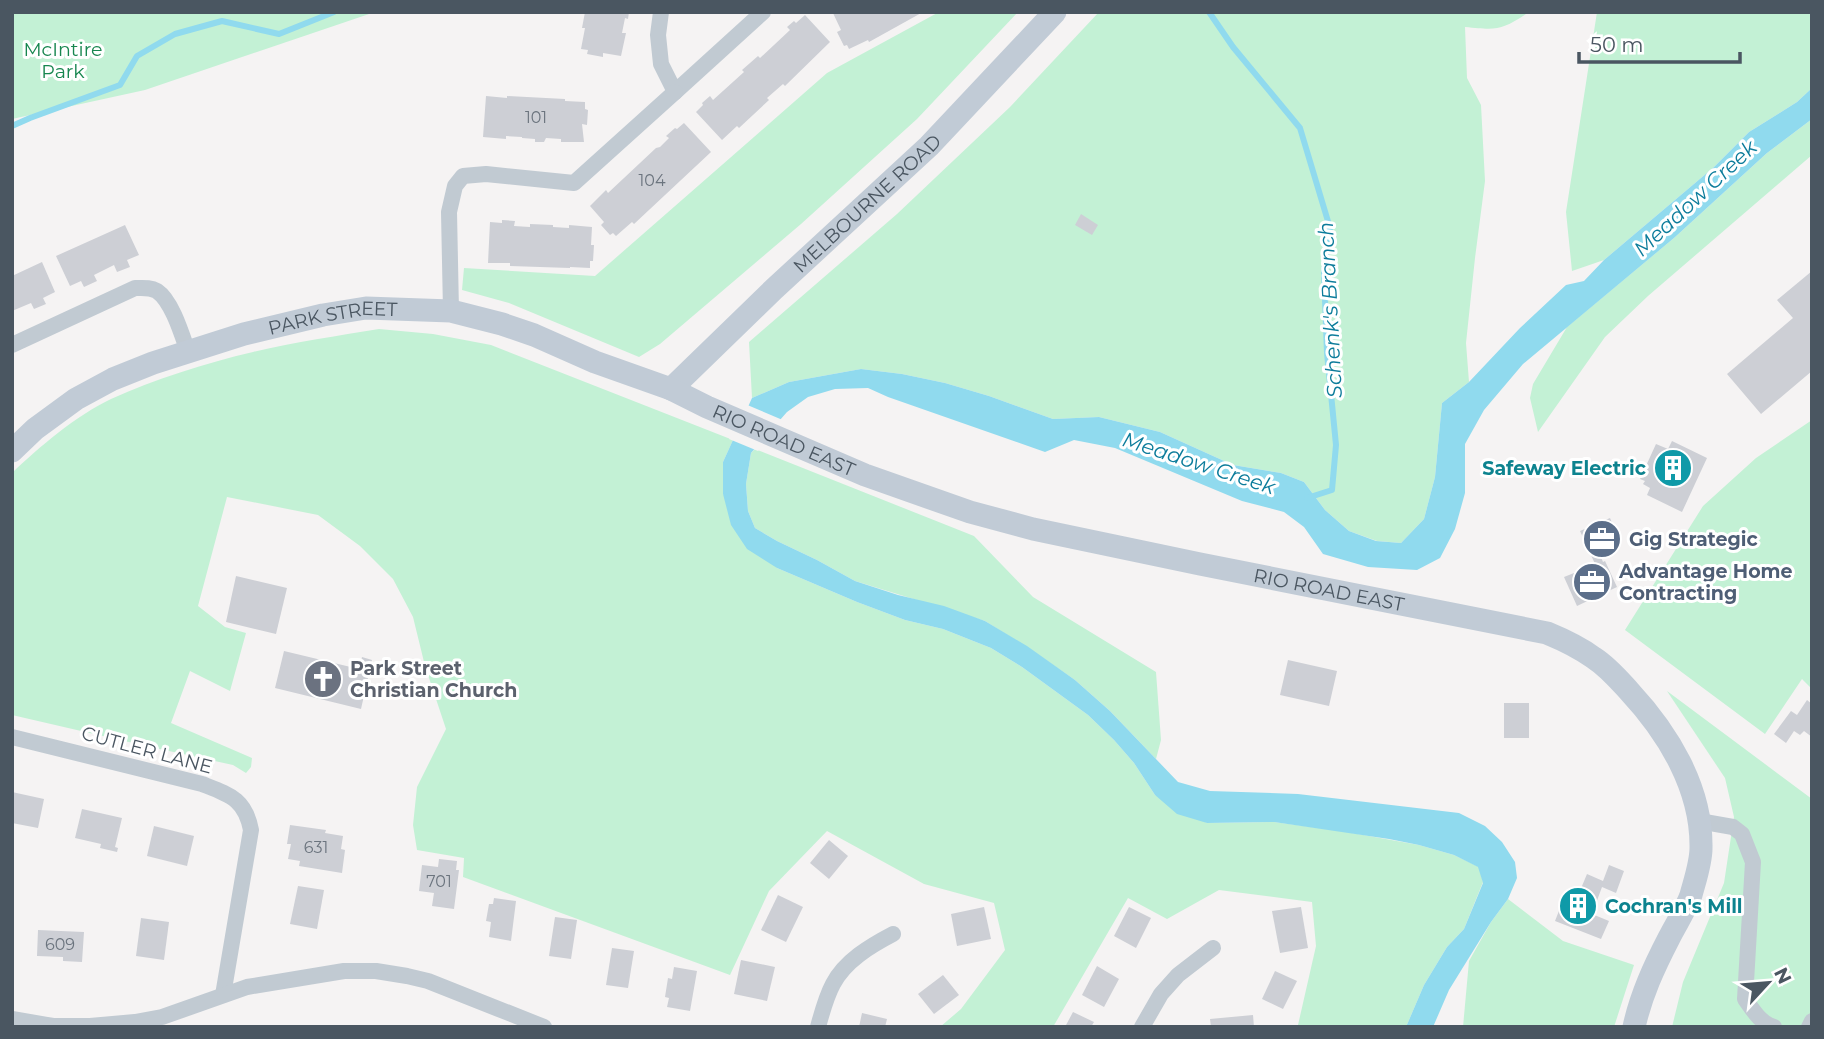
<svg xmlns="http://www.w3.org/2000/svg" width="1824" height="1039" viewBox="0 0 1824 1039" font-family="Montserrat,sans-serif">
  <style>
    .green { fill: #c3f1d5 }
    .water { fill: #90daee }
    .pier { fill: #f5f3f3 }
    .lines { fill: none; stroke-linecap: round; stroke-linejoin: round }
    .stream { stroke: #90daee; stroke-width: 6 }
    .building { fill: #cdcfd5 }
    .street { stroke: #c1cad2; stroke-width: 16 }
    .secondary { stroke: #c1cbd6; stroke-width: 23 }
    .labels { text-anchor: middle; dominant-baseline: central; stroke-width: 6; stroke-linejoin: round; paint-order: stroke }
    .number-label { font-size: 16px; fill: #6b747e }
    .park-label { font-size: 19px; fill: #17864f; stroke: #fff }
    .street-label { font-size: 19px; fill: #4a5661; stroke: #fff }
    .culture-label { font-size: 19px; font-weight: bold; fill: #0d838f; stroke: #fff; text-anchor: end }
    .service-label { font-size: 19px; font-weight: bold; fill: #4e5e75; stroke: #fff; text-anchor: start }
    .worship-label { font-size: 19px; font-weight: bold; fill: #5b616d; stroke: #fff; text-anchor: start }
    .water-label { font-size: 21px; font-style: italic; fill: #0c7c9b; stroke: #fff }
  </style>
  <rect width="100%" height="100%" fill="#f5f3f3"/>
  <!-- green -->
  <g class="green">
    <polygon points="12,12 375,12 145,90 12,119"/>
    <polygon points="939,12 1018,12 917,119 801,224 660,344 639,357 509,303 462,290 464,268 595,276 827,73"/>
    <path d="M1099 12H1529C1501 31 1497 30 1465 27L1467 78 1481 105 1485 181 1475 258 1466 343 1469 382 1442 403 1435 477 1424 519 1401 543 1377 541 1349 531 1325 510 1304 482 1281 473 1233 465 1160 432 1099 417 1053 419 989 396 945 383 902 374 861 369 789 382 752 398 749 342 897 214 1010 107Z"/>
    <polygon points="1597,12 1812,12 1812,88 1797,102 1749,132 1714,167 1604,260 1572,271 1566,212"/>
    <polygon points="1812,119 1812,155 1648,296 1605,337 1538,432 1530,398 1533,384 1567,327 1674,238 1767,153"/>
    <path d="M379 329 433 334 491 345 733 440 723 462V494L777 568 857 602 905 620 943 629 991 648 1022 667 1088 715 1114 740 1134 763 1155 795 1207 823 1274 822 1341 831 1419 845 1454 855 1479 867 1483 882 1464 929 1447 947 1424 985 1406 1027H1295L1298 1025 1316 946 1312 902 1219 890 1167 919 1128 898 1053 1027H940L961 1009 1005 950 994 903 924 884 827 831 769 891 730 975 463 877 464 858 417 850 413 825 417 787 446 729 425 666 413 617 393 579 360 546 318 515 227 497 198 606 225 627 246 633 230 691 190 671 171 723 252 758 251 767 246 773 233 765 146 746 12 715V473C39 447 77 415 111 399 155 379 206 363 253 352 295 342 337 336 379 329Z"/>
    <polygon points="1812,420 1812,689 1802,679 1765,734 1625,630 1703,506 1756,458"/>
    <polygon points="755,449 974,536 1033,597 1156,672 1161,740 1156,759 1110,711 1075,680 1027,647 985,621 855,581 817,560 777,541 755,528 748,511 746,484 751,453"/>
    <polygon points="1667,691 1812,799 1812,1027 1672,1027 1683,982 1724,883 1734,817 1725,778"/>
    <polygon points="1508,899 1563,941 1634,965 1614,1027 1463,1027 1469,961 1491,922"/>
  </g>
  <!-- water -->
  <polygon class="water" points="1812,88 1812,119 1767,153 1674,238 1523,364 1484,410 1465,444 1465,493 1455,529 1440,558 1417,570 1368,567 1323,554 1304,527 1284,512 1242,501 1115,448 1074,440 1045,452 888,397 868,388 835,389 808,397 787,412 751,453 746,484 748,511 755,528 777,541 817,560 855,581 898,595 944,606 985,621 1027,646 1075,680 1110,711 1178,782 1210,791 1298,794 1459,813 1485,826 1502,842 1515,862 1517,878 1508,899 1491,922 1449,990 1433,1027 1406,1027 1424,985 1447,947 1464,929 1483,883 1478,867 1454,855 1419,845 1389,839 1274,822 1207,823 1177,814 1155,795 1134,763 1114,740 1088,715 1022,667 991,648 943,629 905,620 857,602 777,568 747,549 731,525 723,494 723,462 752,398 789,382 861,369 902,374 945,383 989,396 1053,419 1099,417 1160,432 1233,465 1281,473 1304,482 1325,510 1349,531 1376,541 1401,543 1424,519 1435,477 1442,403 1469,382 1520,328 1566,285 1584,281 1604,260 1714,167 1749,132 1797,102"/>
  <!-- pier -->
  <polygon class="pier" points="745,404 785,421 758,451 729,439"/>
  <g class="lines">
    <!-- stream -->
    <g class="stream">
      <polyline points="1209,12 1233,47 1300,128 1330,228 1324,273 1327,353 1336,445 1332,490 1307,498"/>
      <polyline points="12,126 30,118 120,85 137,56 175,34 222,21 279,34 334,12"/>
    </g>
  </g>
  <!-- building -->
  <g class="building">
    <polygon points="585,12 629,12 628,19 625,18 622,33 626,33 621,56 603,53 603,57 587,54 588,50 581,49 585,28 582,28"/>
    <polygon points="834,12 923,12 869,42 868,40 849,49 847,45 844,46 837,32 841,30 833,13"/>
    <polygon points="805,15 830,42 785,86 783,84 767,98 769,100 739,128 737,126 722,140 696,112 703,105 702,103 710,96 713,100 744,72 742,70 758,56 760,58 790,30 787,27 794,21 796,23"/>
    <polygon points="486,96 507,98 507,96 565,99 565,101 585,102 585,109 588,110 587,125 582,124 584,142 561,142 561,139 546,138 544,142 535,142 535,139 522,138 522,137 506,136 506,139 483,137"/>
    <polygon points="684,123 711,152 634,224 632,222 616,236 613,233 610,235 601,225 604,222 590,206 606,190 608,193 656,148 660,147 669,138 666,136 675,128 677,129"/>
    <polygon points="1081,214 1098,225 1092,235 1075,225"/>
    <polygon points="502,220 515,221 514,226 530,227 530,224 553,225 553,227 569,228 569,225 592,227 591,245 594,245 593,261 590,261 590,268 570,267 570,268 510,266 510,263 488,263 490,222 502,223"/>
    <polygon points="125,225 139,255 127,260 130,267 117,272 114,265 94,275 97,281 84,287 81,281 70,286 56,256"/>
    <polygon points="42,262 55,292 43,298 46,304 34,309 31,303 12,311 12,276"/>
    <polygon points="1812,271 1812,371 1761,414 1727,374 1793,318 1777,300"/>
    <polygon points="1672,441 1707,458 1682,512 1647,495 1650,488 1643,484 1645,481 1640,479 1656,444 1668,449"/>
    <polygon points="1610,518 1621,545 1600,555 1603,562 1605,561 1617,587 1577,606 1564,577 1574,573 1575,575 1596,566 1580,531"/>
    <polygon points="236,576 287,588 276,634 226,622"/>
    <polygon points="284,651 359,669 362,657 372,660 361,709 275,688"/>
    <polygon points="1288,660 1337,671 1329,706 1280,695"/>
    <polygon points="1807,700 1812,704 1812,737 1804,731 1800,735 1794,731 1786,743 1774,734 1791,711 1797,715"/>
    <rect x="1504" y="703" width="25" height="35"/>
    <polygon points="12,792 44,799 38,828 12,823"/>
    <polygon points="82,809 122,818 115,847 118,848 117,852 100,848 101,844 75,838"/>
    <polygon points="290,825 326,830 325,833 343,836 341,849 345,850 342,873 299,866 300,861 288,859 291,844 287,844"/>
    <polygon points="154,826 194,836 187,866 147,856"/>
    <polygon points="829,840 848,856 829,879 810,863"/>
    <polygon points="439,859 457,861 456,870 459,870 454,909 432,906 434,893 419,891 422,865 438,867"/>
    <polygon points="1609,865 1624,871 1616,893 1602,887 1592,914 1609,921 1601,939 1555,921 1566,893 1577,898 1587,874 1603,881"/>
    <polygon points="298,886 324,890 317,929 290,924"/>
    <polygon points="778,895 803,907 786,942 761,930"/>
    <polygon points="494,898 516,901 511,941 489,937 491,922 486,921 489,904 493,904"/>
    <polygon points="984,907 991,939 957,946 951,914"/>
    <polygon points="1129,907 1151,918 1136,948 1114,936"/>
    <polygon points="1301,907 1308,948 1280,953 1272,911"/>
    <polygon points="555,917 577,920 571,959 549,956"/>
    <polygon points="141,918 169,922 164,960 136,956"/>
    <polygon points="38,930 84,932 82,962 63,961 63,957 37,956"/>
    <polygon points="612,948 634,951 628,988 606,985"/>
    <polygon points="741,960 775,967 767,1001 734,994"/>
    <polygon points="1097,966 1119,979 1104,1007 1082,995"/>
    <polygon points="674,967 697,971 690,1011 667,1007 669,998 665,997 668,978 672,979"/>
    <polygon points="1275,971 1297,981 1283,1009 1262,999"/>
    <polygon points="943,975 959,995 934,1014 918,994"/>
    <polygon points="1073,1012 1094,1022 1091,1027 1065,1027"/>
    <polygon points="862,1013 887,1019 885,1027 859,1027"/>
    <polygon points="1253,1015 1254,1027 1211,1027 1210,1019"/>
  </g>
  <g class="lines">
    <!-- street -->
    <g class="street">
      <polyline points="661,12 658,35 661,64 675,92 763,12"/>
      <polyline points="451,311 449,212 455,186 463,176 486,174 574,183 675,92"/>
      <path d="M12 345 135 288C143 288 150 287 157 291 172 301 182 335 188 352"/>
      <path d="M12 737 202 784C230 795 245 799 251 830L223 995"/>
      <path d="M1699 821 1733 827 1742 834 1753 862 1745 999C1753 1010 1760 1023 1774 1027"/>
      <polyline points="12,1019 53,1026 90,1026 135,1022 162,1017 247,987 344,971 376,971 407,976 428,981 544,1027"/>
      <path d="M818 1027C822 1012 826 997 833 984 845 961 870 946 893 934"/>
      <polyline points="1142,1027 1161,994 1178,975 1213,948"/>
      <polyline points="1809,1027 1812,1021"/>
    </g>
    <!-- secondary -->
    <g class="secondary">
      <path id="s1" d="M671 389 774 289 929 146 1055 12"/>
      <path id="s2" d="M12 451 35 429 76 399 113 379 153 363 244 334 323 315 366 308 451 311 502 324 534 335 595 362 671 389 707 407 865 475 970 512 1033 529 1200 564 1547 633C1564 640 1579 647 1594 658 1608 667 1618 679 1629 691 1668 733 1702 788 1701 848 1701 863 1695 880 1691 895 1686 909 1676 924 1669 938 1654 967 1641 995 1634 1027"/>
    </g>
  </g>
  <!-- icons -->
  <defs>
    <symbol id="building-disc" viewBox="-11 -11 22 22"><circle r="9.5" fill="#0f9aa8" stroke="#fff"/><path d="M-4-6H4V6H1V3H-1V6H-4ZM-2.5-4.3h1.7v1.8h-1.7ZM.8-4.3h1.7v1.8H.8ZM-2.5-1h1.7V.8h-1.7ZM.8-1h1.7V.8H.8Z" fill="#fff"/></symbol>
    <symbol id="office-disc" viewBox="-11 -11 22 22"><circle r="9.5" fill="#5c6f8a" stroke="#fff"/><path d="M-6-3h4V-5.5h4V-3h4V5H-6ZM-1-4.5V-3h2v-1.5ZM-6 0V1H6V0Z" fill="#fff"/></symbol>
    <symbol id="church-disc" viewBox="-11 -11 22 22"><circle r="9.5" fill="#6b7280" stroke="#fff"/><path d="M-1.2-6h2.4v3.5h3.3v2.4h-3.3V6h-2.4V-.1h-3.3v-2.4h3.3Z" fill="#fff"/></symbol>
  </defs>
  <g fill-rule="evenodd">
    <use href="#building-disc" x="1651" y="446" width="44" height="44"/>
    <use href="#office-disc" x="1580" y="517" width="44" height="44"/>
    <use href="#office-disc" x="1570" y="560" width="44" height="44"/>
    <use href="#church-disc" x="301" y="657" width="44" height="44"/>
    <use href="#building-disc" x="1556" y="884" width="44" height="44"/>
  </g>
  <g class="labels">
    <!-- number labels -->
    <g class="number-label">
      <text x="536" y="117">101</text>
      <text x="652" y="180">104</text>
      <text x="316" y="847">631</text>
      <text x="439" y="881">701</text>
      <text x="60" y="944">609</text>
    </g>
    <!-- park labels -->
    <g class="park-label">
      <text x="63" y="49">McIntire<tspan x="63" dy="22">Park</tspan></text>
    </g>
    <!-- street labels -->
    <g class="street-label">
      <text stroke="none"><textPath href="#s1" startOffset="270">MELBOURNE ROAD</textPath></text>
      <text stroke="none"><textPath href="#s2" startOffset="354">PARK STREET</textPath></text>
      <text stroke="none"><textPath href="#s2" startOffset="831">RIO ROAD EAST</textPath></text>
      <text stroke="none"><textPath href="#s2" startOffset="1398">RIO ROAD EAST</textPath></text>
      <text transform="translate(147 750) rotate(15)">CUTLER LANE</text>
    </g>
    <!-- culture labels -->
    <g class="culture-label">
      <text x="1646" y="468">Safeway Electric</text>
      <text x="1605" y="906" text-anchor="start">Cochran's Mill</text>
    </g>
    <!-- service labels -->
    <g class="service-label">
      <text x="1629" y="539">Gig Strategic</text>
      <text x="1619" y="571">Advantage Home<tspan x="1619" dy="22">Contracting</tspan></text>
    </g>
    <!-- worship labels -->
    <g class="worship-label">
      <text x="350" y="668">Park Street<tspan x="350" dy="22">Christian Church</tspan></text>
    </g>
    <!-- water labels -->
    <g class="water-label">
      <text transform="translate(1695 198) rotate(-43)">Meadow Creek</text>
      <text transform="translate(1330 310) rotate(-93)">Schenk's Branch</text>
      <text transform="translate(1199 463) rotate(18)">Meadow Creek</text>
    </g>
  </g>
  <!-- border -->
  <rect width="1824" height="1039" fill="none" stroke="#4a5661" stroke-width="28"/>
  <!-- north arrow -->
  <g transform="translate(1768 983) rotate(64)" stroke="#ffffff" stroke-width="5" paint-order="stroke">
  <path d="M0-5L12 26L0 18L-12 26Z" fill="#4a5661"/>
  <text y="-10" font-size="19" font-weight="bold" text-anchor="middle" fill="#4a5661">N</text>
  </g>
  <!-- scale -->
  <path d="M1579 52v10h161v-10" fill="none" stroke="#4a5661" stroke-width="3.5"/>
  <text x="1590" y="52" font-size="21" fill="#4a5661" stroke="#ffffff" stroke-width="5" paint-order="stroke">50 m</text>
</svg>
